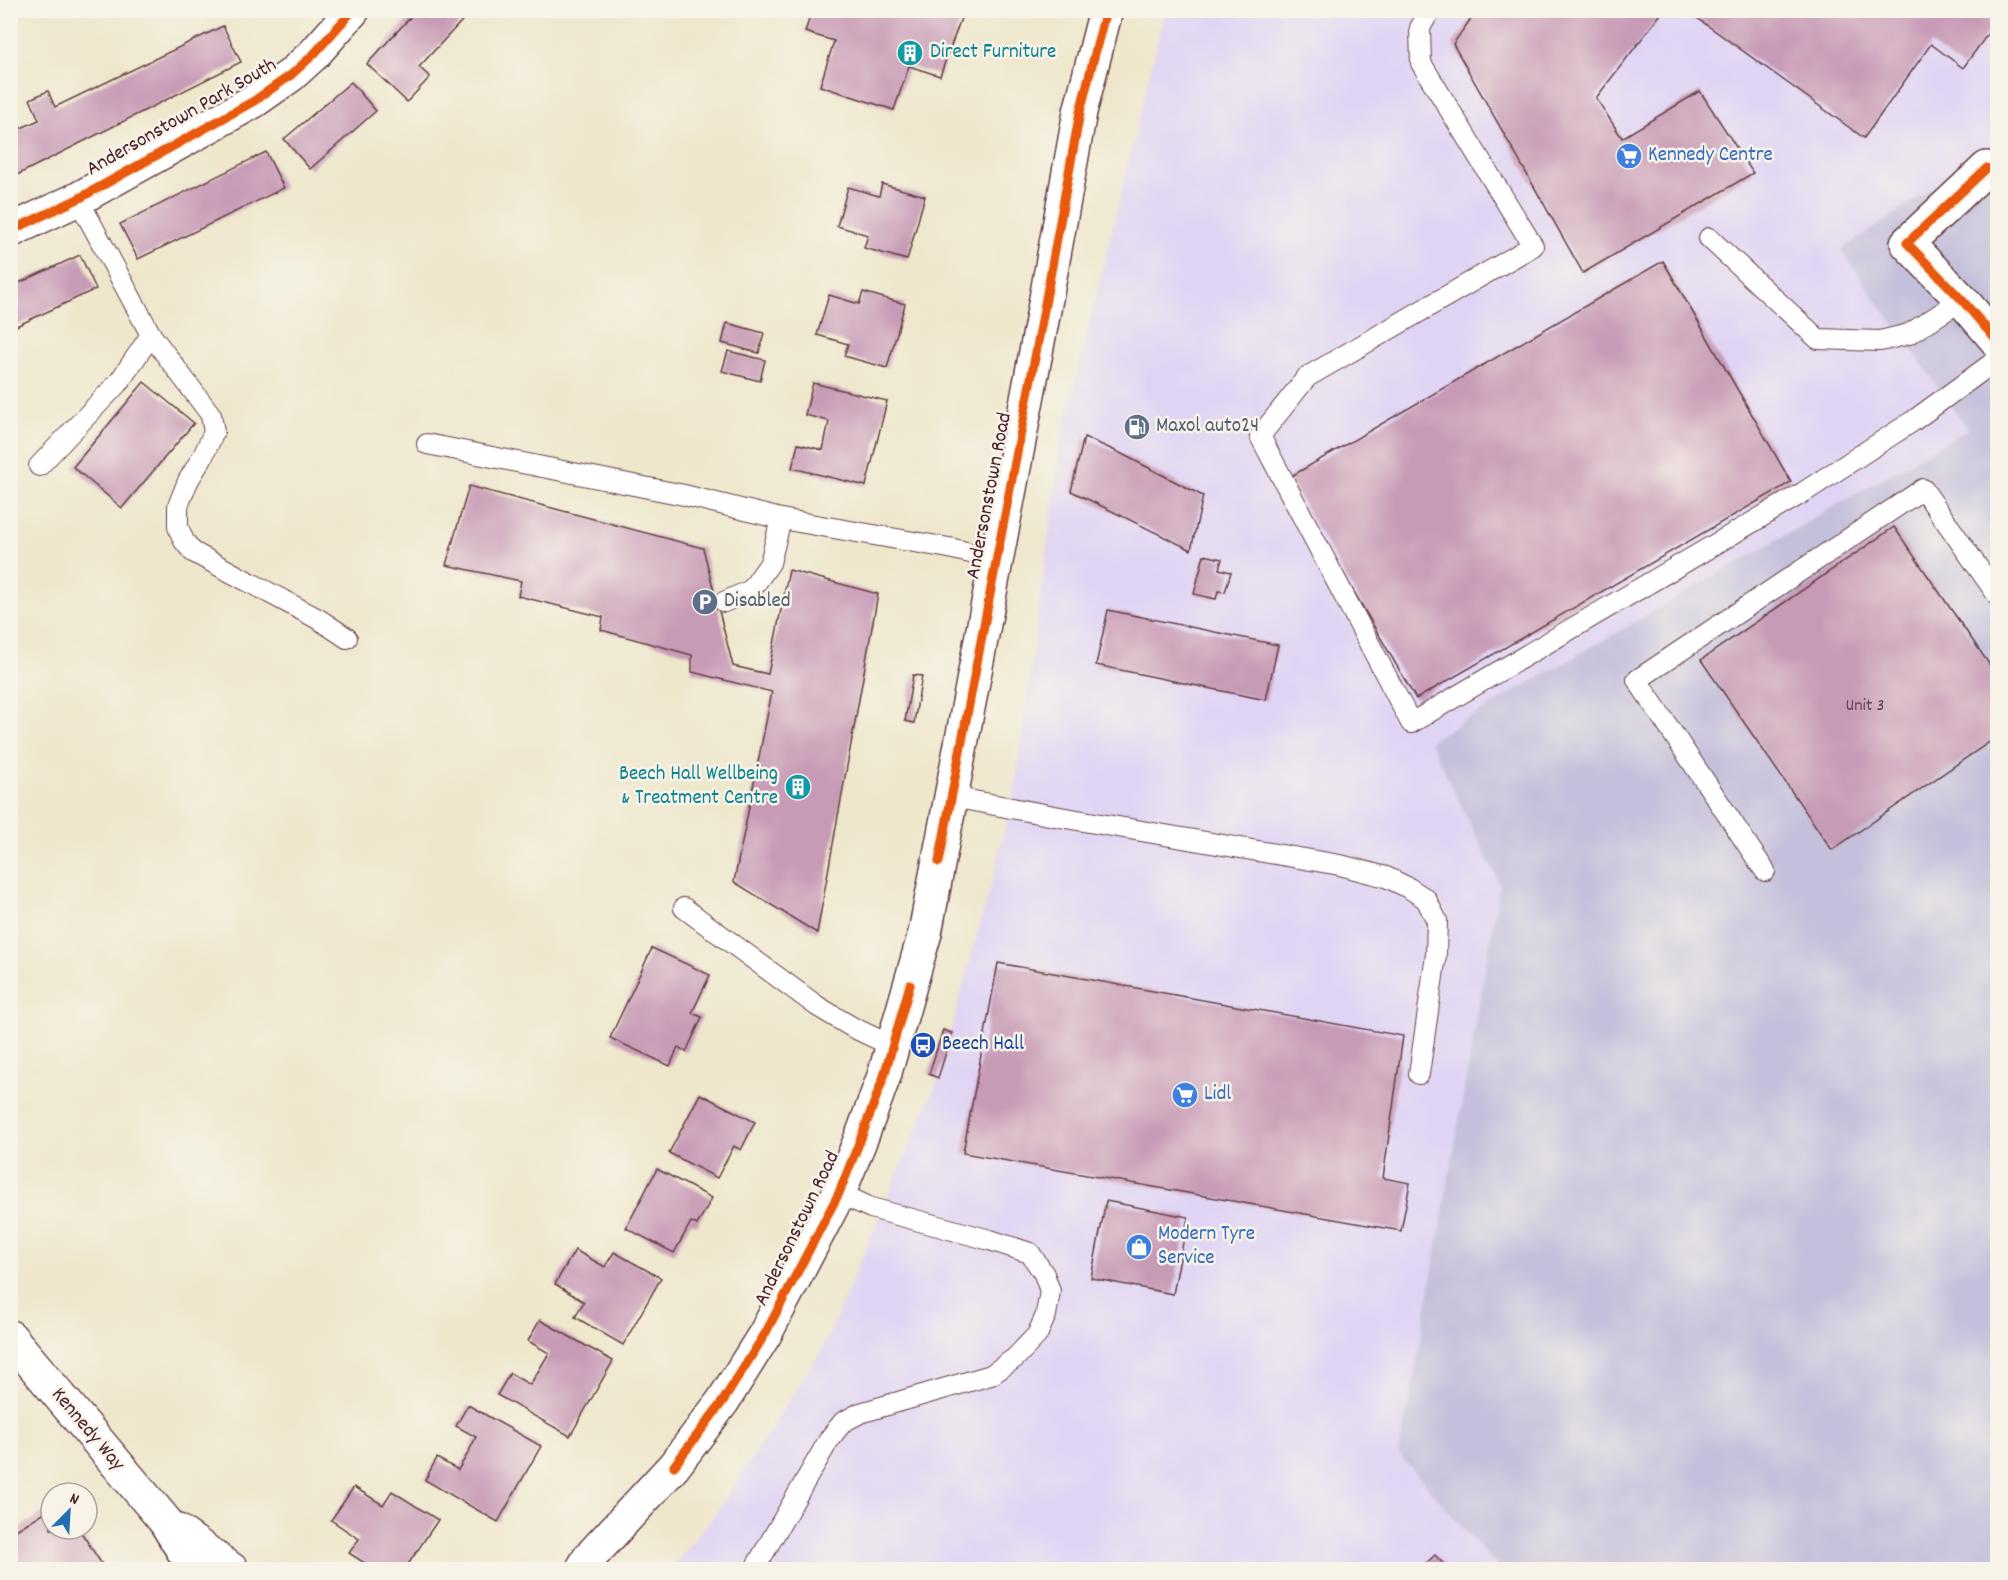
<svg xmlns="http://www.w3.org/2000/svg" width="2008" height="1580" viewBox="0 0 2008 1580" font-family="Dekko,sans-serif">
  <style>
    .built { fill: #e0d4f4 }
    .industrial { fill: #c4c0db }
    .building { fill: #c79ab5 }
    .lines { fill: none; stroke-linecap: round; stroke-linejoin: round }
    .lane-casing { stroke: #633d43; stroke-width: 22 }
    .street-casing { stroke: #633d43; stroke-width: 36 }
    .secondary-casing { stroke: #633d43; stroke-width: 36 }
    .highway-casing { stroke: #633d43; stroke-width: 36 }
    .lane { stroke: #fff; stroke-width: 20 }
    .street { stroke: #fff; stroke-width: 33 }
    .secondary { stroke: #fff; stroke-width: 33 }
    .highway { stroke: #fff; stroke-width: 33 }
    .cycleway-casing { stroke: #f7f3e8; stroke-width: 13 }
    .cycleway { stroke: #e8590c; stroke-width: 9 }
    .labels { text-anchor: middle; dominant-baseline: central; stroke-width: 5; stroke-linejoin: round; paint-order: stroke }
    .number-label { font-size: 18px; fill: #693e4e }
    .culture-label { font-size: 21px; fill: #0d838f; stroke: #f7f3e8; text-anchor: start }
    .street-label { font-size: 21px; fill: #4a1f2b; stroke: #f7f3e8 }
    .shop-label { font-size: 21px; fill: #366cbe; stroke: #f7f3e8; text-anchor: start }
    .service-label { font-size: 21px; fill: #4e5e75; stroke: #f7f3e8; text-anchor: start }
    .transit-label { font-size: 21px; fill: #164399; stroke: #f7f3e8; text-anchor: start }
  </style>
  <rect width="100%" height="100%" fill="#f7f3e8"/>
  <filter id="ink" filterUnits="userSpaceOnUse"><feTurbulence type="fractalNoise" baseFrequency=".0167" numOctaves="2"/><feDisplacementMap in="SourceGraphic" scale="12" xChannelSelector="R" yChannelSelector="G"/><feConvolveMatrix kernelMatrix="1 2 1 2 8 2 1 2 1" color-interpolation-filters="sRGB"/></filter>
  <filter id="wash" filterUnits="userSpaceOnUse"><feTurbulence type="fractalNoise" baseFrequency=".008" numOctaves="4" result="noise"/><feDisplacementMap in="SourceGraphic" scale="24" xChannelSelector="R" yChannelSelector="G"/><feGaussianBlur stdDeviation="1.35" result="paint"/><feColorMatrix in="noise" values="0 0 0 0 0 0 0 0 0 0 0 0 0 0 0 0 0 1.4 0 .05"/><feComposite in="paint" operator="in"/></filter>
  <g filter="url(#wash)">
    <rect width="100%" height="100%" fill="#eee7cc"/>
    <!-- built -->
    <polygon class="built" points="1165,11 1997,11 1997,144 1841,250 1969,428 1429,741 1500,884 1410,1401 1398,1453 1499,1569 670,1570 718,1510 822,1350 936,1084 995,870 1015,788 1062,436"/>
    <!-- industrial -->
    <polygon class="industrial" points="1997,144 1997,1569 1499,1569 1398,1453 1410,1401 1500,884 1429,741 1968,429 1841,250"/>
    <g id="blocks">
      <!-- building -->
      <g class="building">
        <polygon points="417,10 472,10 419,67 430,77 407,102 367,64"/>
        <polygon points="812,10 964,10 940,76 909,66 894,110 820,86 834,41 805,32"/>
        <polygon points="1477,10 1664,10 1596,98 1622,138 1700,91 1753,173 1583,273 1453,44"/>
        <polygon points="1686,10 1998,10 1998,20 1963,68 1931,44 1864,138"/>
        <polygon points="223,26 241,62 15,176 10,167 10,133 39,120 30,99 48,91 55,107"/>
        <polygon points="351,82 376,111 310,169 284,139"/>
        <polygon points="266,152 284,188 138,259 120,224"/>
        <polygon points="882,184 925,196 907,260 864,248 868,235 837,226 848,187 879,196"/>
        <polygon points="80,255 96,289 10,329 10,287"/>
        <polygon points="1663,261 1791,482 1416,699 1288,478"/>
        <polygon points="863,292 905,304 887,368 844,356 848,344 817,335 829,295 859,304"/>
        <polygon points="727,323 764,333 759,353 722,343"/>
        <polygon points="728,351 765,360 760,381 722,371"/>
        <polygon points="144,382 194,423 122,508 73,467"/>
        <polygon points="813,383 887,401 866,486 792,468 798,444 823,450 829,421 805,415"/>
        <polygon points="1084,437 1120,453 1203,496 1191,550 1071,491"/>
        <polygon points="469,486 703,548 733,666 768,674 789,570 878,594 817,933 734,882 772,692 692,672 692,655 601,630 603,617 518,596 521,581 446,565"/>
        <polygon points="1894,527 1998,677 1998,736 1832,850 1701,660"/>
        <polygon points="1204,555 1222,559 1219,569 1231,572 1225,592 1218,591 1216,599 1194,594"/>
        <polygon points="1108,610 1278,645 1266,700 1096,665"/>
        <polygon points="913,675 922,676 914,723 905,721"/>
        <polygon points="652,948 710,975 692,1013 702,1017 686,1052 678,1047 670,1066 610,1038"/>
        <polygon points="998,963 1403,1036 1383,1178 1410,1183 1401,1231 963,1153"/>
        <polygon points="943,1030 952,1033 938,1078 929,1074"/>
        <polygon points="700,1094 755,1122 741,1150 734,1146 717,1178 669,1153"/>
        <polygon points="657,1169 712,1198 697,1225 691,1222 674,1253 626,1228"/>
        <polygon points="1106,1201 1188,1217 1173,1294 1091,1278"/>
        <polygon points="575,1250 605,1267 614,1252 661,1278 623,1345 575,1317 584,1302 555,1284"/>
        <polygon points="540,1320 613,1361 570,1436 497,1395 510,1373 530,1385 539,1370 549,1353 528,1341"/>
        <polygon points="468,1405 541,1446 498,1522 425,1480 437,1458 458,1470 467,1455 476,1437 456,1426"/>
        <polygon points="354,1487 383,1505 392,1491 438,1520 405,1569 374,1569 349,1553 359,1539 331,1520"/>
        <polygon points="51,1508 51,1529 79,1529 105,1569 10,1569 10,1534"/>
        <polygon points="1435,1555 1448,1569 1420,1569"/>
      </g>
    </g>
  </g>
  <g filter="url(#ink)">
    <use href="#blocks" fill-opacity="0" stroke="#633d43" stroke-width="1.5"/>
    <g class="lines">
      <defs>
        <g id="lane">
          <polyline points="1430,10 1420,28 1421,63 1533,246 1307,377 1260,436 1411,723 1804,492 1913,421 1998,359"/>
          <polyline points="1709,238 1818,339 1880,341 1909,334 1962,300"/>
          <polyline points="151,335 211,415 214,432 203,456 188,481 178,506 178,527 184,541 193,552 320,620 347,638"/>
          <polyline points="427,444 684,495 781,519 949,548 996,559"/>
          <polyline points="39,466 119,382 151,335 78,199"/>
          <polyline points="724,602 751,590 770,563 781,519"/>
          <polyline points="952,797 1060,817 1340,865 1386,877 1409,888 1426,899 1437,921 1436,955 1419,1074"/>
          <polyline points="1765,871 1637,680 1923,489 1998,596"/>
          <polyline points="684,908 817,1006 852,1027 892,1046"/>
          <polyline points="754,1570 830,1438 843,1422 860,1413 991,1375 1015,1358 1037,1335 1046,1315 1050,1291 1044,1274 1030,1253 990,1240 871,1208 839,1193"/>
        </g>
        <g id="street">
          <polyline points="1987,168 1907,243 1962,300 1998,342"/>
          <polyline points="10,231 78,199 254,101 291,75 314,54 353,10"/>
        </g>
        <polyline id="secondary" points="582,1570 589,1558 674,1466 723,1401 765,1334 839,1193 863,1133 884,1076 925,933 1041,326 1080,112 1106,10"/>
        <g id="highway">
          <polyline points="10,1337 165,1521 195,1570"/>
          <polyline points="178,1531 232,1570"/>
        </g>
      </defs>
      <!-- lane casing -->
      <use href="#lane" class="lane-casing"/>
      <!-- street casing -->
      <use href="#street" class="street-casing"/>
      <!-- secondary casing -->
      <use href="#secondary" class="secondary-casing"/>
      <!-- highway casing -->
      <use href="#highway" class="highway-casing"/>
      <!-- lane -->
      <use href="#lane" class="lane"/>
      <!-- street -->
      <use href="#street" class="street"/>
      <!-- secondary -->
      <use href="#secondary" class="secondary"/>
      <!-- highway -->
      <use href="#highway" class="highway"/>
      <defs>
        <g id="cycleway">
          <polyline points="1987,168 1907,243 1962,300 1998,342"/>
          <polyline points="10,231 78,199 254,101 291,75 314,54 353,10"/>
          <polyline points="939,862 1041,326 1080,112 1106,10"/>
          <polyline points="674,1466 723,1401 765,1334 839,1193 863,1133 884,1076 910,985"/>
        </g>
      </defs>
      <!-- cycleway casing -->
      <use href="#cycleway" class="cycleway-casing"/>
      <!-- cycleway -->
      <use href="#cycleway" class="cycleway"/>
    </g>
  </g>
  <!-- icons -->
  <defs>
    <symbol id="building-disc" viewBox="-11 -11 22 22"><circle r="9.5" fill="#0f9aa8" stroke="#f7f3e8"/><path d="M-4-6H4V6H1V3H-1V6H-4ZM-2.5-4.3h1.7v1.8h-1.7ZM.8-4.3h1.7v1.8H.8ZM-2.5-1h1.7V.8h-1.7ZM.8-1h1.7V.8H.8Z" fill="#fff"/></symbol>
    <symbol id="supermarket-disc" viewBox="-11 -11 22 22"><circle r="9.5" fill="#3f7fe0" stroke="#f7f3e8"/><path d="M-6-5.5h2.5l.6 2H6L4.5 2H-2.5L-4.4-4H-6ZM-1.5 3.2a1.3 1.3 0 1 0 .1 0ZM3 3.2a1.3 1.3 0 1 0 .1 0Z" fill="#fff"/></symbol>
    <symbol id="fuel-disc" viewBox="-11 -11 22 22"><circle r="9.5" fill="#5c6f8a" stroke="#f7f3e8"/><path d="M-5.5-6h7V0h2V4h1.3V-2.5L3-4.5l.8-.8L6-3V5H2.5V1h-1V6h-7ZM-4.2-4.7v3.2H.2V-4.7Z" fill="#fff"/></symbol>
    <symbol id="parking-disc" viewBox="-11 -11 22 22"><circle r="9.5" fill="#5c6f8a" stroke="#f7f3e8"/><path d="M-3.5-5.5H1a3.5 3.5 0 0 1 0 7H-1V5.5H-3.5ZM-1-3.4V-.6H.8a1.4 1.4 0 0 0 0-2.8Z" fill="#fff"/></symbol>
    <symbol id="bus-disc" viewBox="-11 -11 22 22"><circle r="9.5" fill="#1a4fb4" stroke="#f7f3e8"/><path d="M-5-6H5V4H4V6H2V4H-2V6H-4V4H-5ZM-3.5-4V0h7V-4ZM-3.5 1.2v1.5H-2V1.2ZM2 1.2v1.5H3.5V1.2Z" fill="#fff"/></symbol>
    <symbol id="shop-disc" viewBox="-11 -11 22 22"><circle r="9.5" fill="#3f7fe0" stroke="#f7f3e8"/><path d="M-5-2.5h2.3a2.7 3.5 0 0 1 5.4 0H5L5.5 6h-11ZM-1.5-2.5h3a1.5 2.3 0 0 0-3 0Z" fill="#fff"/></symbol>
  </defs>
  <g fill-rule="evenodd">
    <use href="#building-disc" x="895" y="38" width="30" height="30"/>
    <use href="#supermarket-disc" x="1614" y="141" width="30" height="30"/>
    <use href="#fuel-disc" x="1122" y="412" width="30" height="30"/>
    <use href="#parking-disc" x="690" y="587" width="30" height="30"/>
    <use href="#building-disc" x="783" y="772" width="30" height="30"/>
    <use href="#bus-disc" x="908" y="1030" width="30" height="30"/>
    <use href="#supermarket-disc" x="1170" y="1080" width="30" height="30"/>
    <use href="#shop-disc" x="1124" y="1232" width="30" height="30"/>
  </g>
  <g class="labels">
    <!-- number labels -->
    <g class="number-label">
      <text x="1865" y="706">Unit 3</text>
    </g>
    <!-- culture labels -->
    <g class="culture-label">
      <text x="930" y="53">Direct Furniture</text>
      <text x="778" y="775" text-anchor="end">Beech Hall Wellbeing<tspan x="778" dy="24">&amp; Treatment Centre</tspan></text>
    </g>
    <!-- street labels -->
    <g class="street-label">
      <text transform="translate(182 118) rotate(-30)">Andersonstown Park South</text>
      <text transform="translate(990 496) rotate(-79)">Andersonstown Road</text>
      <text transform="translate(798 1229) rotate(-64)">Andersonstown Road</text>
      <text transform="translate(87 1430) rotate(50)">Kennedy Way</text>
    </g>
    <!-- shop labels -->
    <g class="shop-label">
      <text x="1648" y="156">Kennedy Centre</text>
      <text x="1204" y="1095">Lidl</text>
      <text x="1158" y="1235">Modern Tyre<tspan x="1158" dy="24">Service</tspan></text>
    </g>
    <!-- service labels -->
    <g class="service-label">
      <text x="1156" y="427">Maxol auto24</text>
      <text x="724" y="602">Disabled</text>
    </g>
    <!-- transit labels -->
    <g class="transit-label">
      <text x="942" y="1045">Beech Hall</text>
    </g>
  </g>
  <!-- margin -->
  <rect width="2008" height="1580" fill="none" stroke="#f7f3e8" stroke-width="36"/>
  <!-- north arrow -->
  <g transform="translate(69 1511) rotate(24)"><circle r="28" fill="#f7f3e8" stroke="#b29e9c" stroke-width="1.5"/>
  <path d="M0-4.5L10 22L0 15L-10 22Z" fill="#1f6fb2"/>
  <text y="-9" font-size="16" font-weight="bold" text-anchor="middle" fill="#4a1f2b">N</text>
  </g>
</svg>
